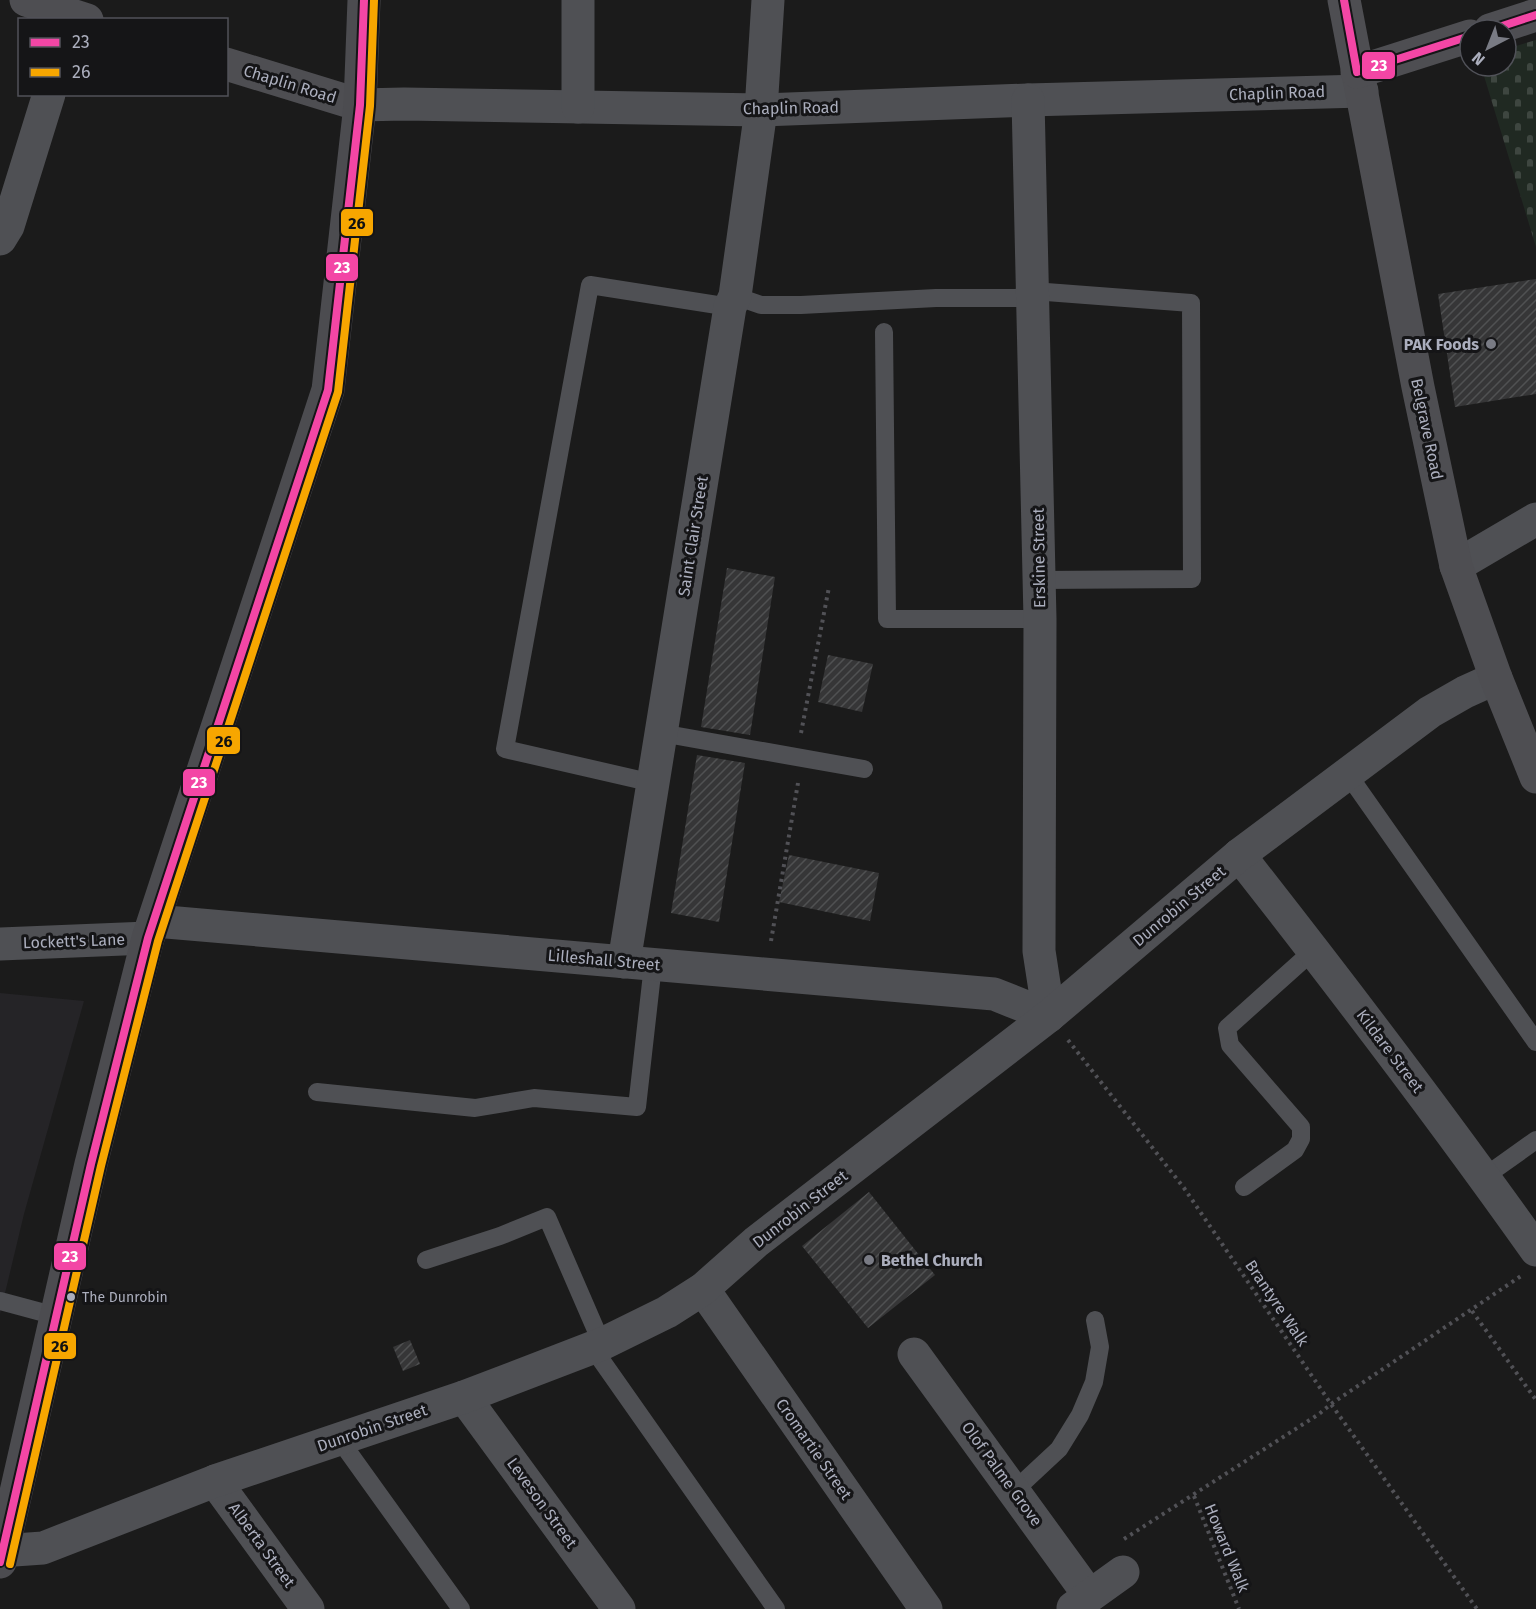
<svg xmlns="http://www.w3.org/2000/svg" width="1536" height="1609" viewBox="0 0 1536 1609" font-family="'Fira Sans',sans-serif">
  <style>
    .built { fill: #252427 }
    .cemetery { fill: url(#cemetery-stones) }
    .building { fill: url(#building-hatch) }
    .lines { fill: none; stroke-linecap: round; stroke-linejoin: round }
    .path { stroke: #515156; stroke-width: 4; stroke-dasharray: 3 4.5; stroke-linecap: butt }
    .lane { stroke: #4f5054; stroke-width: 18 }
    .street { stroke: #4f5054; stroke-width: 33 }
    .secondary { stroke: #4e4e52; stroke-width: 33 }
    .primary { stroke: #4c4c50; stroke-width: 33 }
    .bus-1-casing { stroke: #151517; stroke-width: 12 }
    .bus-2-casing { stroke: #151517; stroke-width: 12 }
    .bus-1 { stroke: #f346a5; stroke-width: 8 }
    .bus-2 { stroke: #f7a600; stroke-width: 8 }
    .poi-dot { fill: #797b84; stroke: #151517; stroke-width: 2 }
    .bus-dot { fill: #abaebd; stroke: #151517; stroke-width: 2 }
    .labels { text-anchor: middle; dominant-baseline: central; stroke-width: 6; stroke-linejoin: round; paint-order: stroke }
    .bus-label { font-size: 14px; fill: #abaebd; stroke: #151517; text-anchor: start }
    .street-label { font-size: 16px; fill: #abaebd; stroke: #151517 }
    .poi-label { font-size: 16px; font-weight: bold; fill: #abaebd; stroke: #151517; text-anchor: end }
    .line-badge { stroke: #151517; stroke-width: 2 }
    .badge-label { font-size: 16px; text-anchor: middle; font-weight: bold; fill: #fff }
    .pale-badge-label { font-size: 16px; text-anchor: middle; font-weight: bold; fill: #111 }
  </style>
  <defs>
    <pattern id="cemetery-stones" width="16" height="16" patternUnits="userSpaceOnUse" patternTransform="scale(1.5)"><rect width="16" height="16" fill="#202922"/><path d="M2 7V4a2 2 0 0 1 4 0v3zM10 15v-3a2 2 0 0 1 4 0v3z" fill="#3e4640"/></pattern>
    <pattern id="building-hatch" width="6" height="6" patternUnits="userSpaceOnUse" patternTransform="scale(1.5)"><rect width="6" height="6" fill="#363637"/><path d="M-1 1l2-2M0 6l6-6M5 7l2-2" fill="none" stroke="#505152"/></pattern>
  </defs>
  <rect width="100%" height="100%" fill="#1b1b1b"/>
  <!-- built -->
  <polygon class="built" points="0,993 84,1001 24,1214 0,1314"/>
  <!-- cemetery -->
  <polygon class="cemetery" points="1536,40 1536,247 1481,66 1506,66 1506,49"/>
  <!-- building -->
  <g class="building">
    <polygon points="1536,279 1536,394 1455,407 1438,294"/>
    <polygon points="727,568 775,577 750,735 701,727"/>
    <polygon points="828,655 873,664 862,712 818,702"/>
    <polygon points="697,755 745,763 719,922 671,913"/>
    <polygon points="789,855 879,873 870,921 779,902"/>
    <polygon points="869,1192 935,1275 868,1328 802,1246"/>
    <polygon points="410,1340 420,1364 403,1371 393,1347"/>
  </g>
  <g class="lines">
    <!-- path -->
    <g class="path">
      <polyline points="801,733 829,587"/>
      <polyline points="771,941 798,783"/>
      <polyline points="1068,1040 1184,1188 1331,1404 1477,1609"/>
      <polyline points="1472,1311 1536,1400"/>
      <polyline points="1194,1496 1239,1609"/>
      <polyline points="1124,1539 1319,1414 1331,1404 1521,1276"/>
    </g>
    <!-- lane -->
    <g class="lane">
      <polyline points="735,296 761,305 801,305 936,298 1017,298 1033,291 1191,303 1192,579 1039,580"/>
      <polyline points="884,332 887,619 1040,619"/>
      <polyline points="661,733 864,769"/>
      <polyline points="1347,773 1536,1042"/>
      <polyline points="653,783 505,749 590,285 730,307"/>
      <polyline points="317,1092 475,1108 534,1098 637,1107 653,965"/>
      <polyline points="1484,1177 1536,1140"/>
      <polyline points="1244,1187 1295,1150 1301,1139 1301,1127 1230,1045 1227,1028 1314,950"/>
      <polyline points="426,1260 500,1236 547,1217 602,1344"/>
      <polyline points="0,1301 56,1316"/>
      <polyline points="592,1347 776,1609"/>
      <polyline points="339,1439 461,1609"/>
      <polyline points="1014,1491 1059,1449 1080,1415 1094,1382 1100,1347 1095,1320"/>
    </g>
    <!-- street -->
    <g class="street">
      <polyline points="360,105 404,104 761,110 1028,100 1362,91"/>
      <polyline points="578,107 578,0"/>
      <polyline points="0,239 8,226 49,94"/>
      <polyline points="1456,566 1536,519"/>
      <path d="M1239 855C1341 985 1441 1116 1536 1250"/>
      <polyline points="155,921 994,994 1049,1016 1039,951 1040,619 1028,100"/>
      <polyline points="0,944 148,938"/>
      <polyline points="624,962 730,307 735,296 761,110 768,0"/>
      <polyline points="703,1289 926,1609"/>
      <polyline points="914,1354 1089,1595"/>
      <polyline points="464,1397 619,1609"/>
      <polyline points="215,1481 308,1609"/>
      <polyline points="0,1551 43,1548 215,1481 464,1397 602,1344 667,1312 703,1289 756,1242 1049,1016 1239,855 1430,712 1465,692 1496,678"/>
      <polyline points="1073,1608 1123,1572"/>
    </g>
    <!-- secondary -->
    <g class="secondary">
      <polyline points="26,0 87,20"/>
      <polyline points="1344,0 1418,387 1456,566 1496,678 1536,777"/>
      <polyline points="1490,30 1536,15"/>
      <polyline points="226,64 360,105"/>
      <polyline points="1357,72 1470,36"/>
    </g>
    <!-- primary -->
    <polyline class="primary" points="0,1562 91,1164 148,938 328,390 360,105 364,0"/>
    <defs>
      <g id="bus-1">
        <polyline points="1344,0 1357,72 1470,36"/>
        <polyline points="1490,30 1536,15"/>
        <polyline points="0,1562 91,1164 148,938 328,390 360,105 364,0"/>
      </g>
      <polyline id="bus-2" points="10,1564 101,1166 158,941 338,392 370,106 374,0"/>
    </defs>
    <!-- bus-1 casing -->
    <use href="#bus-1" class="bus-1-casing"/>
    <!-- bus-2 casing -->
    <use href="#bus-2" class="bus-2-casing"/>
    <!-- bus-1 -->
    <use href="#bus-1" class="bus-1"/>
    <!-- bus-2 -->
    <use href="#bus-2" class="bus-2"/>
  </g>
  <!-- markers -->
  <g class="poi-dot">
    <circle cx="1491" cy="344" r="6"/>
    <circle cx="869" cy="1260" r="6"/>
  </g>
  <circle class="bus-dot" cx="71" cy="1297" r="5"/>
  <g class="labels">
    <!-- bus labels -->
    <g class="bus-label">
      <text x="82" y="1297">The Dunrobin</text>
    </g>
    <!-- street labels -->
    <g class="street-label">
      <text transform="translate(290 84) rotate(17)">Chaplin Road</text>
      <text transform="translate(1277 93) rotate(-2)">Chaplin Road</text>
      <text transform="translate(791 108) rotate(-1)">Chaplin Road</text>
      <text transform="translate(1427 429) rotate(78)">Belgrave Road</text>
      <text transform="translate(693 536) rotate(-81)">Saint Clair Street</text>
      <text transform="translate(1039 558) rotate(-91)">Erskine Street</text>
      <text transform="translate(1179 906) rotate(-40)">Dunrobin Street</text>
      <text transform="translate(74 941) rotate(-2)">Lockett's Lane</text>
      <text transform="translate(604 960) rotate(5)">Lilleshall Street</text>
      <text transform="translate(1390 1051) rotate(53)">Kildare Street</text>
      <text transform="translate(800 1209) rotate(-38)">Dunrobin Street</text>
      <text transform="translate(1277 1303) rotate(56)">Brantyre Walk</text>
      <text transform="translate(372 1428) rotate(-19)">Dunrobin Street</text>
      <text transform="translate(814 1449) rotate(55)">Cromartie Street</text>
      <text transform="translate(1002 1474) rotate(54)">Olof Palme Grove</text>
      <text transform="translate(542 1503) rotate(54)">Leveson Street</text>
      <text transform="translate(262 1545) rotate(54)">Alberta Street</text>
      <text transform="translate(1227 1548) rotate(68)">Howard Walk</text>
    </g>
    <!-- poi labels -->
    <g class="poi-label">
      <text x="1479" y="344">PAK Foods</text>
      <text x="881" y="1260" text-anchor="start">Bethel Church</text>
    </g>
  </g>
  <g class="line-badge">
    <rect x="1361" y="51" width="35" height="29" rx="6" fill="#f346a5"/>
    <rect x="340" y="208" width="34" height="29" rx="6" fill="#f7a600"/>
    <rect x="325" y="253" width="34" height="29" rx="6" fill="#f346a5"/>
    <rect x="206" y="726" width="35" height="29" rx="6" fill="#f7a600"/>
    <rect x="182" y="768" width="34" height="29" rx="6" fill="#f346a5"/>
    <rect x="53" y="1242" width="34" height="29" rx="6" fill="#f346a5"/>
    <rect x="43" y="1332" width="34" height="28" rx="6" fill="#f7a600"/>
  </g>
  <g class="badge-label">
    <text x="1379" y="71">23</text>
    <text x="342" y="273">23</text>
    <text x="199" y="788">23</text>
    <text x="70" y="1262">23</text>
  </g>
  <g class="pale-badge-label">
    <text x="357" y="229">26</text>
    <text x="224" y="747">26</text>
    <text x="60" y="1352">26</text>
  </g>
  <!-- legend -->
  <rect x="18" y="18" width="210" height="78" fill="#151517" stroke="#515259" stroke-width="1.5"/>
  <rect x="30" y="38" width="30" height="9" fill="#f346a5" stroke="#515259" stroke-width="1.5"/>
  <text x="72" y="48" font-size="18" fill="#abaebd">23</text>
  <rect x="30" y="68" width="30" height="9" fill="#f7a600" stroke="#515259" stroke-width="1.5"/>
  <text x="72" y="78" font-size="18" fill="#abaebd">26</text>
  <!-- north arrow -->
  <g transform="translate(1488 48) rotate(222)"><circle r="28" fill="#151517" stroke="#515259" stroke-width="1.5"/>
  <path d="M0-4.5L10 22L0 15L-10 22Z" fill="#797b84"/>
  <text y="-9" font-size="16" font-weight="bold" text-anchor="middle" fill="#abaebd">N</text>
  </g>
</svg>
